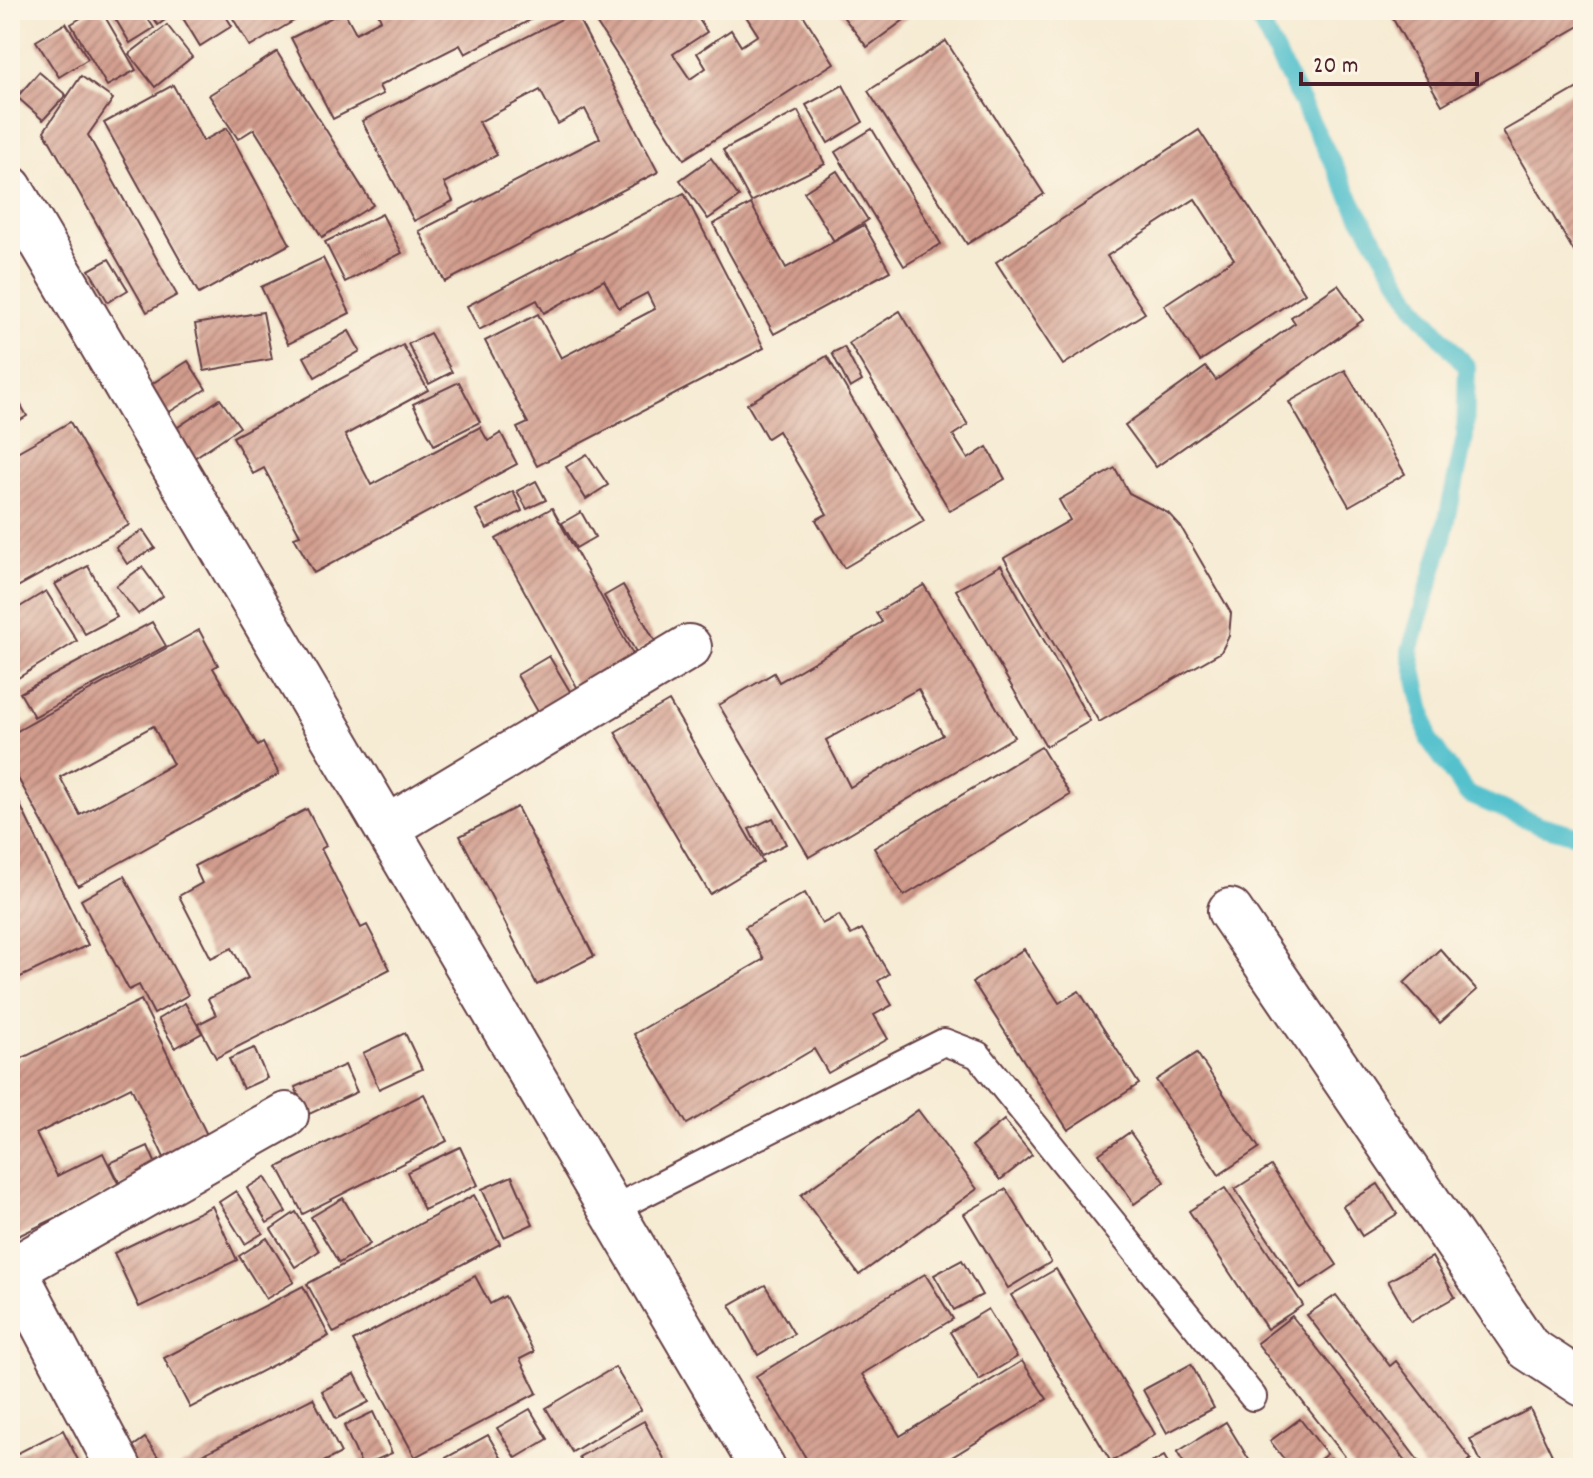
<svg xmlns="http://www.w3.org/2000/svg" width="1593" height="1478" viewBox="0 0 1593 1478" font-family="Dekko,sans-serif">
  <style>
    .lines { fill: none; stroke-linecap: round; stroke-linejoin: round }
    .stream { stroke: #54c1cd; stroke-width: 18 }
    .building { fill: url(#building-hatch); fill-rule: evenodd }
    .service-casing { stroke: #643e44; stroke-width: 30 }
    .minor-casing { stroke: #643e44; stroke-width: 48 }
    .service { stroke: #fff; stroke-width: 26 }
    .minor { stroke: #fff; stroke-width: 44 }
  </style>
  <defs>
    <pattern id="building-hatch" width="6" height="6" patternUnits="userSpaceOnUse" patternTransform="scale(2)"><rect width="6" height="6" fill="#d29c8d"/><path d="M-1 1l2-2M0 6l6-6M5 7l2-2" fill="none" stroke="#ac7f73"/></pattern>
  </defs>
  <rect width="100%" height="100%" fill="#fcf5e5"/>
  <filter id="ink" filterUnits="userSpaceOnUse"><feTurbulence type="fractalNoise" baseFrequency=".0125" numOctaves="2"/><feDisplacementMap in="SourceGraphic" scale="16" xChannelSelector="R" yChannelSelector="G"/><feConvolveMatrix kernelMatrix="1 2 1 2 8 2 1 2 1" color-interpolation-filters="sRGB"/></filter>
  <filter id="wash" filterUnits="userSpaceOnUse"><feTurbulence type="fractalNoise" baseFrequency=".006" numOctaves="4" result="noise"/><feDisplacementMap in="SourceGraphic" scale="32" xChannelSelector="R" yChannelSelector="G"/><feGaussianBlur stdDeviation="1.8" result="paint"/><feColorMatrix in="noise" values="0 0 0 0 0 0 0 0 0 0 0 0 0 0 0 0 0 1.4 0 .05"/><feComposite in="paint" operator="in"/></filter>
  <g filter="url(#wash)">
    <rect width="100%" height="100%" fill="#f6ebd3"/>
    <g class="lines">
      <!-- stream -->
      <polyline class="stream" points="1254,10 1359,214 1416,308 1467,367 1465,437 1442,542 1410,651 1429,740 1467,794 1540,825 1583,837"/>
    </g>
    <g id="blocks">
      <!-- building -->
      <g class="building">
        <polygon points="94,10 101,10 136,70 107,86 71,24"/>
        <polygon points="110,10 142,10 154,28 130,43"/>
        <polygon points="147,10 174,10 176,12 158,25"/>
        <polygon points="178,10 222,10 232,26 200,46"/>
        <polygon points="228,10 312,10 250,47"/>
        <polygon points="377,10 530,10 534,18 465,54 460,45 379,86 383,94 333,119 291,38 344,11 356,33 381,20"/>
        <polygon points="588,10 693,10 707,32 673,54 690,79 706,68 697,53 731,30 741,46 758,35 742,10 800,10 834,63 684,159"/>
        <polygon points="838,10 903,10 908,17 867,47"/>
        <polygon points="1408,10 1583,10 1583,24 1442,105 1393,19"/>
        <polygon points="575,12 658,172 445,282 419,231 600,138 585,109 558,124 540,90 479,122 497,155 444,183 453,201 414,221 362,121"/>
        <polygon points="66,23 88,59 59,77 36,41"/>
        <polygon points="167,25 192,57 155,87 129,54"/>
        <polygon points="946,41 1044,194 967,244 868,91"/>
        <polygon points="277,52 373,205 322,237 254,129 238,139 209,95"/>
        <polygon points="39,72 66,95 43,120 17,97"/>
        <polygon points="81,76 113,99 88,135 177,295 147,312 44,131"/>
        <polygon points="173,85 203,141 227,128 290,244 199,294 104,123"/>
        <polygon points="843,85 863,122 828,143 806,105"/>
        <polygon points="1583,85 1583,267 1503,131"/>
        <polygon points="798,111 825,164 751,202 723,150"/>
        <polygon points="872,129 941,244 904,266 835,152"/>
        <polygon points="1199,130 1305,293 1200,361 1164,305 1234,259 1195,199 1107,256 1145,313 1063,365 996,262"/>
        <polygon points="711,158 739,197 708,219 680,180"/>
        <polygon points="837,171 868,220 834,241 804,192"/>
        <polygon points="684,193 764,348 537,466 517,428 528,423 485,341 538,314 561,358 655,309 647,293 619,308 604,280 544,313 537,300 479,330 467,306"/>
        <polygon points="751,204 786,268 864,225 890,271 774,334 713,224"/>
        <polygon points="382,214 402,253 345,282 325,242"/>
        <polygon points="323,258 350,313 288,344 261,287"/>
        <polygon points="109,259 128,290 108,302 89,270"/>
        <polygon points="1338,285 1363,320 1156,467 1125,425 1206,367 1216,380 1295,323 1291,317"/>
        <polygon points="900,311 968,425 953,435 968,459 987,447 1005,479 950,511 849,343"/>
        <polygon points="263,312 272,359 204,371 195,324"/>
        <polygon points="349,331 360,351 315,377 304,357"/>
        <polygon points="430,333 452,372 429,384 408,344"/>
        <polygon points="403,345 428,390 345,435 371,485 480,427 488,441 501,433 517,464 314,573 294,537 300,535 264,468 253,474 233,437"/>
        <polygon points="844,347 862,381 850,388 832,353"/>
        <polygon points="827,356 924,521 844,568 816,520 827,514 778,431 767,438 747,404"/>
        <polygon points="188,361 206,389 163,416 145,388"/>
        <polygon points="1345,370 1405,474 1349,506 1289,402"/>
        <polygon points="459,382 480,422 434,445 413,404"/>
        <polygon points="10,386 27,416 10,426"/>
        <polygon points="220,399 240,427 188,462 169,433"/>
        <polygon points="70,422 129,525 10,591 10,456"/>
        <polygon points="587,454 608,485 586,499 566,467"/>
        <polygon points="1115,468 1129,493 1168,513 1181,527 1231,613 1229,636 1221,652 1099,722 1004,558 1070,520 1059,500"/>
        <polygon points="536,481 546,500 527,509 517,491"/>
        <polygon points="513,491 522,511 487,529 476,510"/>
        <polygon points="552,508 635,658 578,689 496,539"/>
        <polygon points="581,512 595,537 576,548 562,523"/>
        <polygon points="143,530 155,548 127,564 116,547"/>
        <polygon points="1001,565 1090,721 1046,746 956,590"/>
        <polygon points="88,566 117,617 85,634 55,584"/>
        <polygon points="142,567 163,596 138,614 116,586"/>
        <polygon points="623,585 655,641 636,652 604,596"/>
        <path d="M924 585 1014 737 809 857 719 705 774 673 779 682 882 622 876 613ZM918 689 943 735 850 787 826 740Z"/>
        <polygon points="46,591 77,641 10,683 10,613"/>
        <polygon points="152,622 166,646 34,717 20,693"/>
        <path d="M199 630 218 665 213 668 258 746 263 743 279 774 78 886 10 764V735ZM153 726 173 764 80 815 60 777Z"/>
        <polygon points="549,656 574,698 541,717 517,675"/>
        <polygon points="669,701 763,862 710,894 615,732"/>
        <polygon points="1041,747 1070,795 904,896 874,848"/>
        <polygon points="10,784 88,945 10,982"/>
        <polygon points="517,807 594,956 537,985 460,836"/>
        <polygon points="307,809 326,846 321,849 361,928 367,925 390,969 216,1058 198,1024 216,1015 208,999 248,978 232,948 211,958 179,896 202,883 194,866"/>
        <polygon points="773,818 786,844 762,856 749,829"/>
        <polygon points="124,876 188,995 154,1014 139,985 129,990 81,900"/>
        <polygon points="805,893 822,924 839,915 851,935 862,929 889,974 878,981 892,1005 874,1015 888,1039 828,1073 814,1049 687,1124 634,1034 764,959 745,927"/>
        <polygon points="1024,949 1059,1003 1079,991 1139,1084 1068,1130 973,982"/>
        <polygon points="1440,949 1477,990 1440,1023 1404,983"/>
        <polygon points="141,1000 211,1143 167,1164 131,1087 36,1134 57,1176 103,1153 120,1187 10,1240 10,1064"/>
        <polygon points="185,1003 202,1033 175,1048 158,1019"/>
        <polygon points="405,1033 422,1069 379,1089 363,1053"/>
        <polygon points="254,1048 267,1078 243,1089 229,1059"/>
        <polygon points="1197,1053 1259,1148 1219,1175 1156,1080"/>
        <polygon points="345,1065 357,1092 307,1115 295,1087"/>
        <polygon points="424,1094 447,1141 303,1214 278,1167"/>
        <polygon points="918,1110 977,1189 859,1275 801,1195"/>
        <polygon points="1004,1120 1032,1155 1000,1180 972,1146"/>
        <polygon points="1130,1132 1165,1182 1134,1204 1099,1154"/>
        <polygon points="148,1146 158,1169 121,1186 110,1163"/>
        <polygon points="460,1147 478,1185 424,1210 407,1172"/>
        <polygon points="1271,1166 1337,1265 1301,1289 1235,1189"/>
        <polygon points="512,1176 533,1224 504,1237 482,1189"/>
        <polygon points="265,1177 286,1212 267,1223 247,1188"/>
        <polygon points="1378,1184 1397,1214 1362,1236 1343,1206"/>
        <polygon points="1225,1188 1303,1305 1267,1329 1189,1211"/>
        <polygon points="1006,1189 1051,1262 1008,1288 964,1214"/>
        <polygon points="236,1191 263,1233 245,1244 219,1202"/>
        <polygon points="474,1195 500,1244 334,1333 307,1284"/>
        <polygon points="343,1198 370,1244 339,1263 311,1217"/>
        <polygon points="212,1206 237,1260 139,1307 114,1253"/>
        <polygon points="296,1212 319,1251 295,1267 271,1229"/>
        <polygon points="267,1238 294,1282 266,1299 239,1256"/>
        <polygon points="1432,1257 1455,1297 1411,1322 1388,1281"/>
        <polygon points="962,1260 982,1295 954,1310 934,1275"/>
        <polygon points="1056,1269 1155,1434 1111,1462 1011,1295"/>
        <polygon points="925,1274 953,1319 862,1374 900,1436 1022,1361 1047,1399 934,1468 812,1468 756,1376"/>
        <polygon points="475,1276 490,1304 505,1296 534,1352 520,1359 537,1393 415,1457 353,1341"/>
        <polygon points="765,1285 794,1334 758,1355 730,1305"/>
        <polygon points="303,1286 329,1336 190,1408 164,1358"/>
        <polygon points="1336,1295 1390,1366 1396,1361 1471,1459 1460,1468 1424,1468 1307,1315"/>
        <polygon points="988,1309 1017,1357 979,1380 950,1332"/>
        <polygon points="1292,1316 1411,1468 1354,1468 1257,1343"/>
        <polygon points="1191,1364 1214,1408 1167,1433 1143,1390"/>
        <polygon points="615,1367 641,1410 572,1452 546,1408"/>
        <polygon points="355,1374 369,1402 336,1419 322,1391"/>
        <polygon points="313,1398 341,1453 312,1468 176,1468"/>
        <polygon points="530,1409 548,1439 516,1458 497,1428"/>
        <polygon points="1530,1409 1552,1455 1524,1468 1484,1468 1470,1439"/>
        <polygon points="373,1412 392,1453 362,1466 344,1426"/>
        <polygon points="1300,1419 1327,1454 1308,1468 1291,1468 1270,1441"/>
        <polygon points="644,1421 669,1468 585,1468 579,1457"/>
        <polygon points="1226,1422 1254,1468 1187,1468 1177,1452"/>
        <polygon points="63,1430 82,1468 10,1468 10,1457"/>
        <polygon points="488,1435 507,1468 442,1468 438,1462"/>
        <polygon points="145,1438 163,1464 157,1468 136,1468 125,1452"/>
        <polygon points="1164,1456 1171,1468 1142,1468"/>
        <polygon points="1331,1458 1339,1468 1318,1468"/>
      </g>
    </g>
  </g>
  <g filter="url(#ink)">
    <use href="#blocks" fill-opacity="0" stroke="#643e44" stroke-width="2"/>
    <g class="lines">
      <defs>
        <polyline id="service" points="611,1210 944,1042 978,1055 1253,1397"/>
        <g id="minor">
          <polyline points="10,188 763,1468"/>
          <polyline points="387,828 689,647"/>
          <polyline points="1230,911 1528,1348 1583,1384"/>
          <polyline points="10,1262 119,1468"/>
          <polyline points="14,1269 286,1115"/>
        </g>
      </defs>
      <!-- service casing -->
      <use href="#service" class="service-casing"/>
      <!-- minor casing -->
      <use href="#minor" class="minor-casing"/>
      <!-- service -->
      <use href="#service" class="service"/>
      <!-- minor -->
      <use href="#minor" class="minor"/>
    </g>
  </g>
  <!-- margin -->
  <rect width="1593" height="1478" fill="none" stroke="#fcf5e5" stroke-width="40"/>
  <!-- scale -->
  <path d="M1301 72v12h176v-12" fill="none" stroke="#4a1f2b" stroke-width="4"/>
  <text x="1313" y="72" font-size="24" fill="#4a1f2b" stroke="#fcf5e5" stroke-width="6" paint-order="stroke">20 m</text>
</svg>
